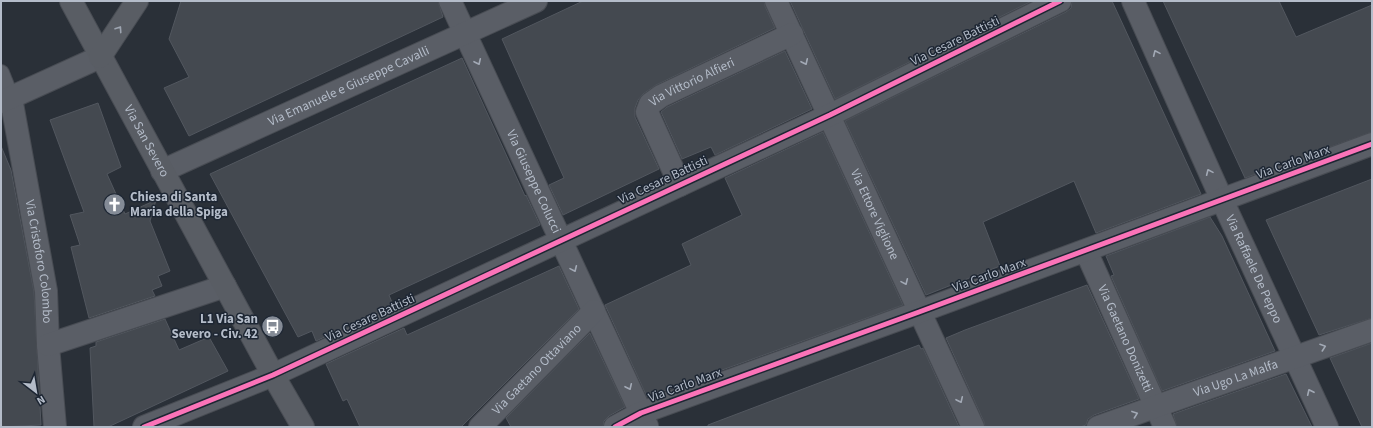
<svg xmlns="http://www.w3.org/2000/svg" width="1373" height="428" viewBox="0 0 1373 428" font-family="'Source Sans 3',sans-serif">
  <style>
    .building { fill: #444950; stroke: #52575f }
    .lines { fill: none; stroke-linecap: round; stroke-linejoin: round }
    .lane-casing { stroke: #484c53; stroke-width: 18 }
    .street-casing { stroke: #484c53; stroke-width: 24 }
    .secondary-casing { stroke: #484c53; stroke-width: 24 }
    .lane { stroke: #5a5e66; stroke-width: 16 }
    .street { stroke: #5a5e66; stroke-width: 22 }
    .secondary { stroke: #595d64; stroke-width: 22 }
    .cycleway-casing { stroke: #1d2633; stroke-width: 8 }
    .cycleway { stroke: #fb73b8; stroke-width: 5 }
    .oneway { stroke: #9da4b0 }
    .oneway2 { stroke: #a2a9b5 }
    .labels { text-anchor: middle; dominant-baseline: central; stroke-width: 3; stroke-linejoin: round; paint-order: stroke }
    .street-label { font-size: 13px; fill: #b4bcc9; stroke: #1d2633 }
    .poi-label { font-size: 13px; font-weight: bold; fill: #b4bcc9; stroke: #1d2633; text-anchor: start }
  </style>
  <rect width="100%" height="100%" fill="#2a3038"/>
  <!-- building -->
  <g class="building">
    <polygon points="181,1 438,1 443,17 189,136 164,88 189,77 169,39"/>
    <polygon points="583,1 764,1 765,6 775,28 656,85 643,94 638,100 635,108 635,117 659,169 563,215 549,185 564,178 502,39"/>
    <polygon points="790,1 1032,1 835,99"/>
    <polygon points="1072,1 1112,1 1201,194 1096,233 1074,181 983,222 1000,266 926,295 845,121 1066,12 1071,8"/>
    <polygon points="1163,1 1279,1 1296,37 1372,5 1372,132 1245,178"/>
    <polygon points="785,51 812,109 715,155 711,147 682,159 661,112 667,107"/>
    <polygon points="462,58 525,196 526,195 540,225 389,295 393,305 316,341 312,331 298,337 210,174"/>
    <polygon points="98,103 121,167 107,174 125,214 156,200 150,221 170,271 158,276 162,286 152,290 155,296 89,318 71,247 80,245 70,215 84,212 50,120"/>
    <polygon points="823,132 903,305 647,397 605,305 691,265 682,244 742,215 725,178"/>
    <polygon points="1,146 11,170 34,292 41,425 1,427"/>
    <polygon points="1372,179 1372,318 1319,335 1266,220"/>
    <polygon points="1210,217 1222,236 1275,351 1162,391 1111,276 1114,275 1106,256"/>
    <polygon points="559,266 579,309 461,427 360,427 347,399 343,401 326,364 404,328 407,335"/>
    <polygon points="1087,285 1139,399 1094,415 1088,419 1086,425 1080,427 985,427 984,422 946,338 965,330"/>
    <polygon points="165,319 179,350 209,337 228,371 108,427 94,427 90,348 96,346 96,342"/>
    <polygon points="590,333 625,407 609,416 604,421 603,427 511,427 506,418"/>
    <polygon points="1372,343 1372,427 1362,427 1330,358"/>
    <polygon points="919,345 921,349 923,348 959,427 708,427 708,425"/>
    <polygon points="1286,374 1312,427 1177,427 1173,414"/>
  </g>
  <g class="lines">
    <defs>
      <polyline id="lane" points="1,73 11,98"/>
      <g id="street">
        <path id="s1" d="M450 1 647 426"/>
        <path id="s2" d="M776 1 973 427"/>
        <path id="s3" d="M1133 1 1222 200 1327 427"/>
        <path id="s4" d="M11 98 46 291 48 345 55 427"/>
        <polyline points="1,102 100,57"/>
        <path id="s5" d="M162 171 536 1"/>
        <path id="s6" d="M680 185 647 112 650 104 661 96 792 34"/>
        <path id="s7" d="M1086 251 1165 427"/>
        <polyline points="48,345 225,286"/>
        <polyline points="144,427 273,375 830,115 1060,1"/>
        <path id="s8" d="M480 427 594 311"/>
        <polyline points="615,427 641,413 919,312 1372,144"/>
        <path id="s9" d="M1098 427 1372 330"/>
      </g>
      <g id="secondary">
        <path id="s10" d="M71 1 273 375 303 427"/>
        <polyline points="100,57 137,1"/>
      </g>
    </defs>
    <!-- lane casing -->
    <use href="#lane" class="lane-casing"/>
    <!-- street casing -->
    <use href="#street" class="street-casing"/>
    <!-- secondary casing -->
    <use href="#secondary" class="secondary-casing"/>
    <!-- lane -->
    <use href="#lane" class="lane"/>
    <!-- street -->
    <use href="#street" class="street"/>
    <!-- secondary -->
    <use href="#secondary" class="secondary"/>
    <defs>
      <g id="cycleway">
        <polyline points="144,427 273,375 830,115 1060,1"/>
        <polyline points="615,427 641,413 919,312 1372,144"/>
      </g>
    </defs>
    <!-- cycleway casing -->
    <use href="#cycleway" class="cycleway-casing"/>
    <!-- cycleway -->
    <use href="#cycleway" class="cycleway"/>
  </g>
  <!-- one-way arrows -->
  <defs><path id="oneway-chevron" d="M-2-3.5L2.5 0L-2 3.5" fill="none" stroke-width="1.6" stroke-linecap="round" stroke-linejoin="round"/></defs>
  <use class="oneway" href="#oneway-chevron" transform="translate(119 29) rotate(-56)"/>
  <g class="oneway2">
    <use href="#oneway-chevron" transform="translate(1156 53) rotate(-114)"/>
    <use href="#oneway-chevron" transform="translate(478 62) rotate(65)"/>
    <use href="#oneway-chevron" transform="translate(805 62) rotate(65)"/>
    <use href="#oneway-chevron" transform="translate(1209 172) rotate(-114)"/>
    <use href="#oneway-chevron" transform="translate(574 269) rotate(66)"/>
    <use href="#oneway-chevron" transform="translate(905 282) rotate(66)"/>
    <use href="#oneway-chevron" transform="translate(1323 347) rotate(-19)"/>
    <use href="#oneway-chevron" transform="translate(629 387) rotate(65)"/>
    <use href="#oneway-chevron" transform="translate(1310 392) rotate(-115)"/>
    <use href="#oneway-chevron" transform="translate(960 400) rotate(65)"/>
    <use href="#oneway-chevron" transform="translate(1135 414) rotate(-20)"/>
  </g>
  <!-- icons -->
  <defs>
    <symbol id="church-disc" viewBox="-11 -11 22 22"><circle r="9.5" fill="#848b96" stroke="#1d2633"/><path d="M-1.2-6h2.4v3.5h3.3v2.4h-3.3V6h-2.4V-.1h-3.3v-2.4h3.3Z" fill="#fff"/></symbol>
    <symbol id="bus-disc" viewBox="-11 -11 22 22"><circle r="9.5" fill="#848b96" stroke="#1d2633"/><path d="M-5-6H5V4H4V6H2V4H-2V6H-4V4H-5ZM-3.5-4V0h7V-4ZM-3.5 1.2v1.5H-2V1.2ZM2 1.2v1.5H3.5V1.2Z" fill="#fff"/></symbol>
  </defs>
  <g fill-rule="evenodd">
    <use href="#church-disc" x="102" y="192" width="25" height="25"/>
    <use href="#bus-disc" x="260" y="314" width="25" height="25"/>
  </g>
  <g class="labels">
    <!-- street labels -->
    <g class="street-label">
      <text transform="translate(955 41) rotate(-26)">Via Cesare Battisti</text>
      <text stroke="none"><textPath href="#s6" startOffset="136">Via Vittorio Alfieri</textPath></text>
      <text stroke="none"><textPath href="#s5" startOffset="205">Via Emanuele e Giuseppe Cavalli</textPath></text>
      <text stroke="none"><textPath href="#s10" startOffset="159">Via San Severo</textPath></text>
      <text transform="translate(1293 162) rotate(-20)">Via Carlo Marx</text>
      <text transform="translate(663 180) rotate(-25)">Via Cesare Battisti</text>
      <text stroke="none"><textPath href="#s1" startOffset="199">Via Giuseppe Colucci</textPath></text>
      <text stroke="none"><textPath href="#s2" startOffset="235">Via Ettore Viglione</textPath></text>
      <text stroke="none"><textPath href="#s4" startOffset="166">Via Cristoforo Colombo</textPath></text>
      <text stroke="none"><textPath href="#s3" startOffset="294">Via Raffaele De Peppo</textPath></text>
      <text transform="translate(989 275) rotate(-20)">Via Carlo Marx</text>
      <text transform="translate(370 318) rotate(-25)">Via Cesare Battisti</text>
      <text stroke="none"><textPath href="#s7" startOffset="96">Via Gaetano Donizetti</textPath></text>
      <text stroke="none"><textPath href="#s8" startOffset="81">Via Gaetano Ottaviano</textPath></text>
      <text stroke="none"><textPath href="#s9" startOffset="146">Via Ugo La Malfa</textPath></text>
      <text transform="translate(685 385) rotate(-20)">Via Carlo Marx</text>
    </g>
    <!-- poi labels -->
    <g class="poi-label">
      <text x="130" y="197">Chiesa di Santa<tspan x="130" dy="15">Maria della Spiga</tspan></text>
      <text x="258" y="319" text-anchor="end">L1 Via San<tspan x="258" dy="15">Severo - Civ. 42</tspan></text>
    </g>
  </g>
  <!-- border -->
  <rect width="1373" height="428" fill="none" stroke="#b4bcc9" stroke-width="4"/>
  <!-- north arrow -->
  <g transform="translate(36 392) rotate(149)" stroke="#1d2633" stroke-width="3" paint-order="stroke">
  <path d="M0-3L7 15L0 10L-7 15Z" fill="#b4bcc9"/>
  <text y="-6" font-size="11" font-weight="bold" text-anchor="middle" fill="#b4bcc9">N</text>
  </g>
</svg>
